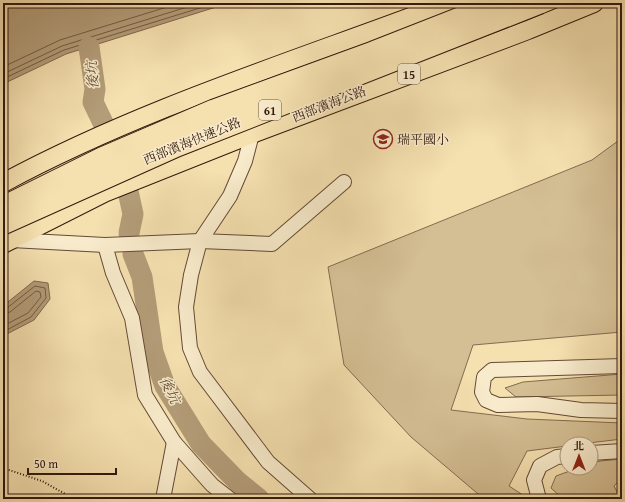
<svg xmlns="http://www.w3.org/2000/svg" width="625" height="502" viewBox="0 0 625 502" font-family="'Gentium Book Plus','Noto Serif TC',serif">
  <style>
    .green { fill: #d4be93; stroke: #846b50 }
    .water { fill: #b39c78; stroke: #80674d }
    .lines { fill: none; stroke-linecap: round; stroke-linejoin: round }
    .shore { stroke: #745a42; stroke-width: 1 }
    .river { stroke: #b39c78; stroke-width: 21 }
    .minor-casing { stroke: #644a36; stroke-width: 16 }
    .major-casing { stroke: #34180d; stroke-width: 20 }
    .path { stroke: #34180d; stroke-width: 2; stroke-dasharray: 1 2; stroke-linecap: butt }
    .minor { stroke: #f8ebcb; stroke-width: 14 }
    .major { stroke: #f5e0af; stroke-width: 18 }
    .highway-bridge-casing { stroke: #34180d; stroke-width: 23; stroke-linecap: butt }
    .highway-bridge { stroke: #f5e0af; stroke-width: 21 }
    .labels { text-anchor: middle; dominant-baseline: central; stroke-width: 3; stroke-linejoin: round; paint-order: stroke }
    .shield { fill: #f8ebcb; stroke: #6f5746; stroke-width: 1 }
    .shield-label { font-size: 12px; font-weight: bold; fill: #34180d }
    .street-label { font-size: 13px; fill: #34180d; stroke: #f8ebcb }
    .poi-label { font-size: 13px; fill: #34180d; stroke: #f8ebcb; text-anchor: start }
    .water-label { font-size: 14px; font-style: italic; fill: #674d38; stroke: #f8ebcb }
  </style>
  <rect width="100%" height="100%" fill="#f5e0af"/>
  <filter id="stains"><feTurbulence type="fractalNoise" baseFrequency=".005" numOctaves="4"/><feColorMatrix values="0 0 0 0 .2 0 0 0 0 .09 0 0 0 0 .02 0 0 0 .5 -.17"/></filter>
  <radialGradient id="worn" r=".72"><stop offset=".6" stop-color="#630" stop-opacity="0"/><stop offset="1" stop-color="#630" stop-opacity=".3"/></radialGradient>
  <!-- green -->
  <g class="green">
    <polygon points="622,138 622,332 473,345 451,410 527,419 622,423 622,439 580,444 567,444 567,446 527,451 509,486 529,499 484,499 411,437 344,365 328,267 592,160"/>
    <polygon points="622,374 622,395 516,397 505,388 523,382"/>
    <polygon points="622,459 622,478 614,486 621,499 563,499 551,488 556,476 578,468 591,468 591,464 600,461"/>
  </g>
  <!-- water -->
  <g class="water">
    <polygon points="3,3 229,3 66,54 3,84"/>
    <polygon points="34,281 48,283 50,299 34,320 3,336 3,306"/>
  </g>
  <g class="lines">
    <!-- shore -->
    <g class="shore">
      <polyline points="3,67 60,40 180,3"/>
      <polyline points="3,74 62,46 200,3"/>
      <polyline points="3,79 64,50 216,3"/>
      <polyline points="3,309 7,308 35,286 45,288 46,298 31,317 3,332"/>
      <polyline points="3,314 10,312 36,291 40,292 41,297 28,313 3,326"/>
    </g>
    <!-- river -->
    <g class="river">
      <polyline points="89,47 95,89 93,102 104,125"/>
      <polyline points="128,191 133,214 129,233"/>
      <polyline points="133,254 142,277 153,352 165,386 201,444 238,482 259,499"/>
    </g>
    <defs>
      <g id="minor">
        <polyline points="253,126 252,134 245,161 230,196 200,241 191,275 186,307 190,348 200,372 268,462 310,499"/>
        <polyline points="11,240 105,245 200,241 272,244 344,182"/>
        <polyline points="105,245 113,273 132,318 145,395 174,442 212,485 230,499"/>
        <polyline points="622,366 492,370 484,377 482,392 486,400 498,405 537,404 581,410 622,411"/>
        <polyline points="591,453 622,451"/>
        <polyline points="163,499 174,442"/>
        <polyline points="539,499 534,480 540,466 557,457 567,456"/>
      </g>
      <g id="major">
        <path d="M3 183C144 107 298 60 448 3"/>
        <polyline points="3,244 104,193 252,134 528,30 594,3"/>
      </g>
    </defs>
    <!-- minor casing -->
    <use href="#minor" class="minor-casing"/>
    <!-- major casing -->
    <use href="#major" class="major-casing"/>
    <!-- path -->
    <polyline class="path" points="3,468 42,481 74,499"/>
    <!-- minor -->
    <use href="#minor" class="minor"/>
    <!-- major -->
    <use href="#major" class="major"/>
    <defs>
      <g id="highway-bridge">
        <polyline points="3,207 102,158 214,110 373,52 498,3"/>
        <polyline points="3,224 177,146 540,3"/>
      </g>
    </defs>
    <!-- highway-bridge casing -->
    <use href="#highway-bridge" class="highway-bridge-casing"/>
    <!-- highway-bridge -->
    <use href="#highway-bridge" class="highway-bridge"/>
  </g>
  <!-- icons -->
  <defs>
    <symbol id="school-ring" viewBox="-11 -11 22 22"><circle r="9.5" fill="#f8ebcb" stroke="#8f2418" stroke-width="1.5"/><path d="M0-5L7-2L0 1L-7-2ZM-4 1L0 2.5L4 1V4Q0 6-4 4Z" fill="#8f2418"/></symbol>
  </defs>
  <g fill-rule="evenodd">
    <use href="#school-ring" x="372" y="128" width="22" height="22"/>
  </g>
  <g class="labels">
    <!-- shield labels -->
    <g class="shield">
      <rect x="398" y="64" width="22" height="20" rx="3"/>
      <rect x="259" y="100" width="22" height="20" rx="3"/>
    </g>
    <g class="shield-label">
      <text x="409" y="74">15</text>
      <text x="270" y="110">61</text>
    </g>
    <!-- street labels -->
    <g class="street-label">
      <text transform="translate(329 104) rotate(-21)">西部濱海公路</text>
      <text transform="translate(192 141) rotate(-22)">西部濱海快速公路</text>
    </g>
    <!-- poi labels -->
    <g class="poi-label">
      <text x="397" y="139">瑞平國小</text>
    </g>
    <!-- water labels -->
    <g class="water-label">
      <text transform="translate(92 75) rotate(-94)">後坑</text>
      <text transform="translate(170 390) rotate(63)">後坑</text>
    </g>
  </g>
  <!-- margin -->
  <rect width="625" height="502" fill="none" stroke="#f5e0af" stroke-width="16"/>
  <rect x="4" y="4" width="617" height="494" fill="none" stroke="#34180d" stroke-width="2"/>
  <rect x="8" y="8" width="609" height="486" fill="none" stroke="#34180d"/>
  <!-- north arrow -->
  <g transform="translate(579 456)"><circle r="19" fill="#f8ebcb" stroke="#aa977f"/>
  <path d="M0-3L7 15L0 10L-7 15Z" fill="#8f2418"/>
  <text y="-6" font-size="11" font-weight="bold" text-anchor="middle" fill="#34180d">北</text>
  </g>
  <!-- scale -->
  <path d="M28 468v6h88v-6" fill="none" stroke="#34180d" stroke-width="2"/>
  <text x="34" y="468" font-size="12" fill="#34180d" stroke="#f8ebcb" stroke-width="3" paint-order="stroke">50 m</text>
  <rect width="100%" height="100%" filter="url(#stains)"/>
  <rect width="100%" height="100%" fill="url(#worn)"/>
</svg>
